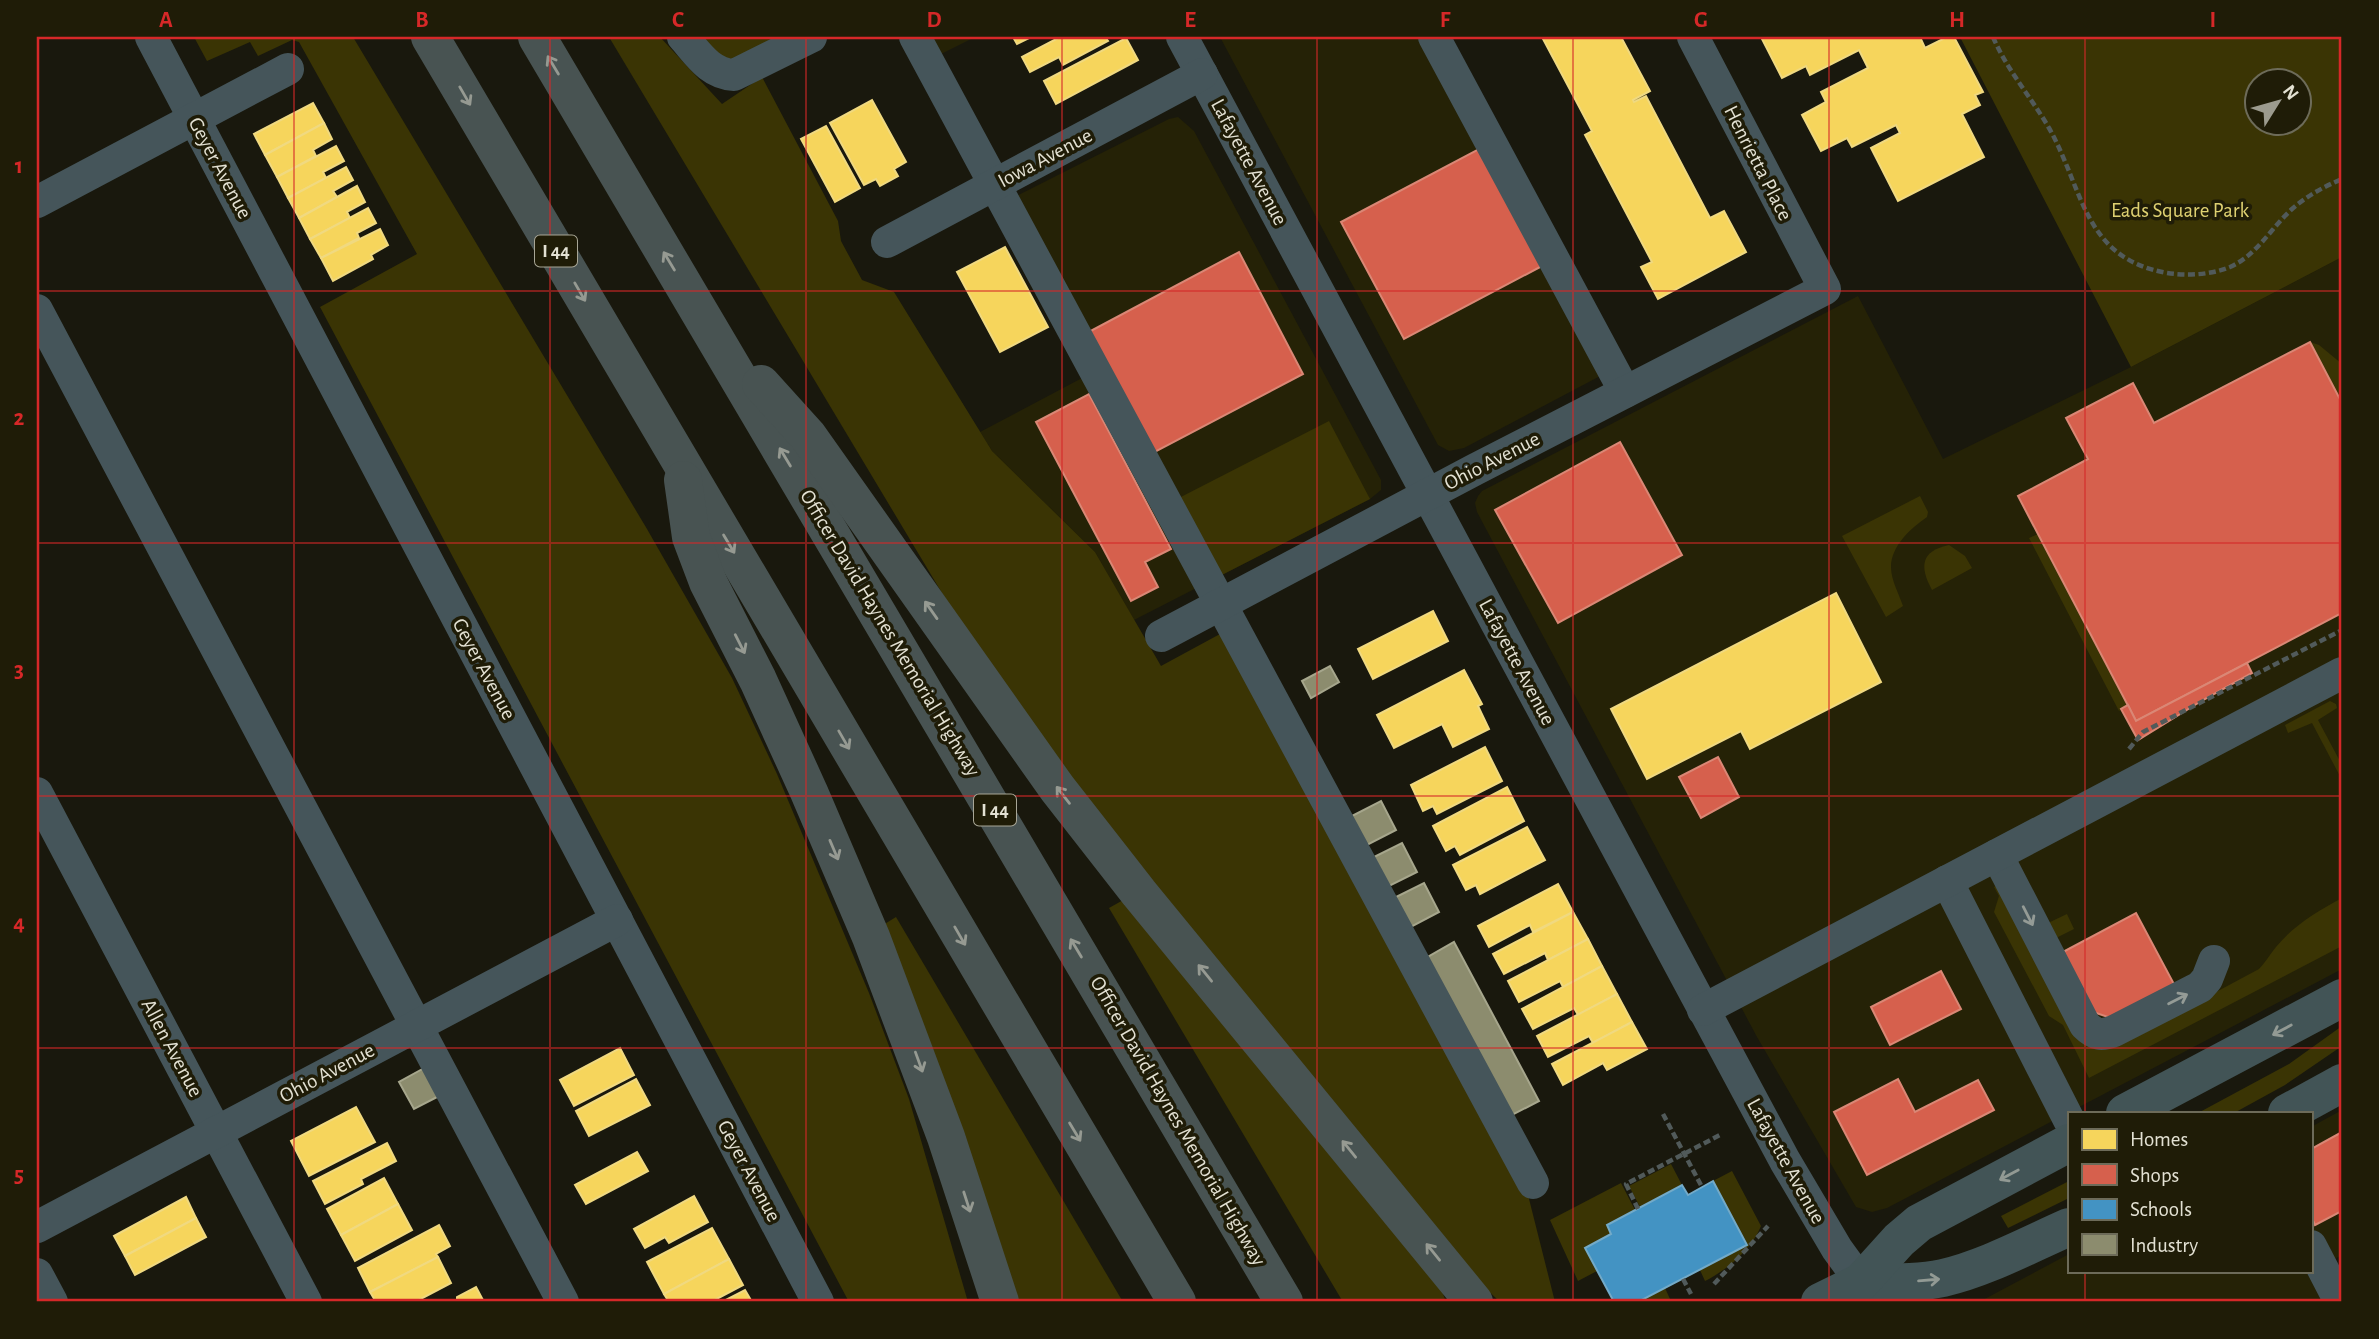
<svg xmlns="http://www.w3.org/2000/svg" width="2379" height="1339" viewBox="0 0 2379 1339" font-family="'Alegreya Sans',sans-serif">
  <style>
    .built { fill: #252206 }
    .green { fill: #3a3404; fill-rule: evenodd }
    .homes { fill: #f6d55c; stroke: #f0d980; stroke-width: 2 }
    .shops { fill: #d6604d; stroke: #da8775; stroke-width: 2 }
    .schools { fill: #4393c3; stroke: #73aac8; stroke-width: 2 }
    .industry { fill: #8c8c6e; stroke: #a6a68c; stroke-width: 2 }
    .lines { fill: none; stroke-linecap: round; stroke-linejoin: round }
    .path { stroke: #515a5a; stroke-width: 4.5; stroke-dasharray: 7 3.5; stroke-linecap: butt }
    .minor { stroke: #45555a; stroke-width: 32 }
    .major { stroke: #425456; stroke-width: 38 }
    .highway { stroke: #485352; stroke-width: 38 }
    .oneway { stroke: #969a92 }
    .oneway2 { stroke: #949b96 }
    .oneway3 { stroke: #929a94 }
    .grid { fill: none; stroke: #d62828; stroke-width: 2; stroke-opacity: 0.55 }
    .labels { text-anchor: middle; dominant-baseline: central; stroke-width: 7; stroke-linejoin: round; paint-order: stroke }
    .shield { fill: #1f1c07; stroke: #a8a696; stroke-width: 2 }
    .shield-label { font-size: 19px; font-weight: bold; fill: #e3e1d3 }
    .street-label { font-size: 21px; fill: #e3e1d3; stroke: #1f1c07 }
    .park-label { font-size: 21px; fill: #ded071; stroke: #1f1c07 }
    .neatline { fill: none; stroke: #d62828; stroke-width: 2.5 }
    .grid-label { font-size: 23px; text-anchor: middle; font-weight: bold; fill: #d62828 }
  </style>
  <rect width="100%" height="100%" fill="#19180d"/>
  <!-- built -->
  <g class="built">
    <polygon points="903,37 975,37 919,65"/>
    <polygon points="1220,37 1420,37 1604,374 1464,448 1449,451 1438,445"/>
    <polygon points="1178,117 1194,131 1381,480 1381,490 1370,499 1134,620 1095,552 992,451 980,432 1084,377 993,208 1169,119"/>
    <polygon points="2342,257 2342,969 1887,1208 1872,1212 1856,1207 1757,1037 1477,512 1475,503 1478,496 1482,491 1858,296 1943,459 2131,367"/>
    <polygon points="2342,1110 2342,1255 2331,1261 2342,1302 1979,1302 2069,1254 2069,1271 2311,1271 2311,1127"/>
  </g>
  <!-- green -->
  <g class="green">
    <polygon points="194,37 353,37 647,529 732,678 777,774 869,993 909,1099 968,1302 849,1302 320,307 417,254 299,42 292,40 258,56 250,42 207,61"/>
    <polygon points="609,37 660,37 722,104 762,77 838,221 841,241 862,280 894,292 992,451 1095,552 1161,666 1220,634 1526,1187 1555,1302 1500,1302 1477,1280 1144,879 954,613"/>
    <polygon points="697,37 771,37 774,42 728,64"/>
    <path d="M1960 37H2342V257L2131 367ZM2256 80H2298V122H2256Z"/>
    <polygon points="2310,342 2319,345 2342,364 2342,403"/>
    <polygon points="1329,421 1370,499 1216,578 1175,500"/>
    <path d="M1920 496 1928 512 1927 517C1911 528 1891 546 1891 567 1891 580 1899 594 1903 606L1886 617 1842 536Z"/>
    <polygon points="2038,534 2128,705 2119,711 2029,538"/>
    <path d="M1949 545 1965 556 1972 568 1932 590C1919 566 1921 551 1949 545Z"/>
    <polygon points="2330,701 2336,704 2337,708 2318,720 2342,765 2342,780 2312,723 2288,733 2285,725"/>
    <path d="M2001 883 2079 1032 2121 1043 2259 969C2266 962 2270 954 2276 947 2294 925 2318 911 2342 898V946L2089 1078 2063 1025 2049 1016 1994 912 1999 896 1994 887Z"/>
    <polygon points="1125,899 1436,1275 1446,1302 1343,1302 1109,908"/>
    <polygon points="2067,914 2074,929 2054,939 2048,923"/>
    <polygon points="896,917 1123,1302 1019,1302 883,925"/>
    <polygon points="2342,1026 2342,1046 2285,1085 2234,1113 2198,1113 2289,1064"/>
    <polygon points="1671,1164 1682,1185 1640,1207 1629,1186"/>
    <path d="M1732 1171 1761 1226C1752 1249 1727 1270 1705 1281L1700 1270 1747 1245 1713 1181Z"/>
    <polygon points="2069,1181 2069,1198 2008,1228 2001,1216"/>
    <polygon points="1621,1183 1635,1210 1607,1225 1611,1234 1585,1248 1597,1271 1578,1281 1550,1220"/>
    <polygon points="1665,1288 1670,1299 1663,1302 1638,1302"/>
  </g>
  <!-- homes -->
  <g class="homes">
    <polygon points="1013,37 1031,37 1017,44"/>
    <polygon points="1060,37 1105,37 1108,41 1063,65 1059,57 1030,72 1022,57"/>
    <polygon points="1542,37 1621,37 1650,91 1633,100 1634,102 1646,96 1710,218 1724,211 1746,252 1658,299 1641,267 1652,262 1585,135 1592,131"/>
    <polygon points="1766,37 1920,37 1925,48 1947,37 1954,37 1983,92 1975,95 1980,105 1962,114 1984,157 1898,201 1871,148 1900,133 1896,125 1852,147 1847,138 1821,151 1802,115 1826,102 1821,92 1868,68 1859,50 1810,75 1806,66 1782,78 1762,39"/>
    <polygon points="1126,38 1138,60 1056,104 1044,81"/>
    <polygon points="872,100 906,162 894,169 898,176 880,186 876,179 864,185 830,123"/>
    <polygon points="313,103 324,123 265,155 254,134"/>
    <polygon points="324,123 332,139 313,150 316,156 277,177 265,155"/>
    <polygon points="826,126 860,188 835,202 801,139"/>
    <polygon points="336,146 344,161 323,172 326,178 288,198 277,177"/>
    <polygon points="346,167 353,180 333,191 337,197 299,218 288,198"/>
    <polygon points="357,186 365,202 347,212 350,218 310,239 299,218"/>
    <polygon points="368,208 376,223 357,233 359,238 321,258 310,239"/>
    <polygon points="380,229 388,245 371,255 373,259 333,281 321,258"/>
    <polygon points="1005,247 1048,327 1000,352 957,272"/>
    <polygon points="1836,593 1881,682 1750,749 1741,731 1647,779 1611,709"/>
    <polygon points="1433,611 1448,641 1373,679 1358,649"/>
    <polygon points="1464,670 1482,704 1478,706 1489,729 1453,747 1442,724 1394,748 1377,715"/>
    <polygon points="1485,747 1502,781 1437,814 1433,806 1423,811 1411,785"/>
    <polygon points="1507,787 1524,821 1460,855 1455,846 1446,851 1433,826"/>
    <polygon points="1527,827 1545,860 1480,894 1476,885 1466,890 1453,865"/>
    <polygon points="1558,884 1573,912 1533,932 1530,925 1489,947 1478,926"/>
    <polygon points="1573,912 1588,939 1548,960 1545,953 1504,974 1493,954"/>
    <polygon points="1588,939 1602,966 1563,987 1560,981 1519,1002 1508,981"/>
    <polygon points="1602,966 1617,994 1578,1015 1574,1008 1533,1029 1522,1009"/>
    <polygon points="1617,994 1632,1022 1593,1043 1589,1036 1548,1057 1537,1036"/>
    <polygon points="1632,1022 1647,1049 1607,1070 1603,1063 1563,1085 1552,1064"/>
    <polygon points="620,1048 634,1075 574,1106 560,1080"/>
    <polygon points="636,1079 650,1105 589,1136 576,1111"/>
    <polygon points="356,1107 375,1142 309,1176 291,1141"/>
    <polygon points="387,1143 396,1161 361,1179 363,1184 325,1204 313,1181"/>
    <polygon points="637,1152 648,1171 586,1204 575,1185"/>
    <polygon points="384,1178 398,1204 341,1235 327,1209"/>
    <polygon points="694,1196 708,1222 669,1243 665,1237 645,1248 634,1229"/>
    <polygon points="186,1197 196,1218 125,1256 114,1236"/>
    <polygon points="398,1204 412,1230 355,1261 341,1235"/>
    <polygon points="196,1218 206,1237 135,1275 125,1256"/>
    <polygon points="439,1225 450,1246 436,1254 438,1257 370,1292 358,1268"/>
    <polygon points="712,1228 729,1259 664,1294 647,1262"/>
    <polygon points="438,1257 451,1283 415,1302 376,1302 370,1292"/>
    <polygon points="729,1259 743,1285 711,1302 669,1302 664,1294"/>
    <polygon points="476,1287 484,1302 457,1302 457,1297"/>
    <polygon points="745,1290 752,1302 722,1302"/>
  </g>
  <!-- shops -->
  <g class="shops">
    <polygon points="1479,149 1542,266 1404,339 1341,222"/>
    <polygon points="1239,252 1303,374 1149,455 1085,334"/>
    <polygon points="2310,342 2342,403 2342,613 2136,721 2018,496 2088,459 2066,418 2133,383 2154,423"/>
    <polygon points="1089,394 1171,549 1145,562 1158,587 1131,601 1036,422"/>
    <polygon points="1620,442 1682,555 1558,623 1495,510"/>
    <polygon points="2247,663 2252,673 2203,700 2138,740 2121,709 2128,705 2136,721"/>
    <polygon points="1718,757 1739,797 1701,818 1679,777"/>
    <polygon points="2136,913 2175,986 2114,1019 2093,1012 2061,953"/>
    <polygon points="1941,971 1961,1009 1890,1045 1871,1007"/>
    <polygon points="1898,1079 1915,1112 1978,1080 1994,1110 1867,1175 1834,1112"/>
    <polygon points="2342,1132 2342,1211 2315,1225 2311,1216 2311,1149"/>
  </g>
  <!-- schools -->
  <polygon class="schools" points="1713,1181 1747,1245 1638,1302 1614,1302 1585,1248 1611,1234 1607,1225 1682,1185 1688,1195"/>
  <!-- industry -->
  <g class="industry">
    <polygon points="1330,666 1339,682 1311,698 1302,681"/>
    <polygon points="1381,801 1396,830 1365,846 1350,817"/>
    <polygon points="1402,843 1417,872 1385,888 1370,859"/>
    <polygon points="1424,883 1439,912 1407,929 1392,899"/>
    <polygon points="1454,942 1539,1101 1510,1116 1426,958"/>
    <polygon points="426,1067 441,1095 414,1109 399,1082"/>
  </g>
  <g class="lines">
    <!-- path -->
    <g class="path">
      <path d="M1993 37C2007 70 2031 97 2049 128 2084 190 2083 258 2167 273 2187 276 2210 275 2230 267 2257 255 2271 228 2292 209 2307 196 2323 187 2342 179"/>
      <polyline points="2129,749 2143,732 2342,630"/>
      <polyline points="1663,1114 1702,1187"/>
      <polyline points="1638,1209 1626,1184 1720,1135"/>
      <polyline points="1683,1279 1691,1294"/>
      <polyline points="1714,1284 1768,1226"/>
    </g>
    <!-- minor -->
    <g class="minor">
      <polyline points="151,37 818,1302"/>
      <path d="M683 37C698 54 710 74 734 75L811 37"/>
      <polyline points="915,37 1533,1183"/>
      <polyline points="1182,37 1785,1161 1837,1249 1861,1282 1871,1302"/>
      <polyline points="1434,37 1625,392"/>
      <polyline points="37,202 288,69"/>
      <polyline points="887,242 1202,74"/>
      <polyline points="37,310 563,1302"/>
      <polyline points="1161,636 1474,470 1825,289 1693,37"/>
      <polyline points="37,793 306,1302"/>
      <path d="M1997 855 2085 1025C2095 1035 2101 1036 2114 1031L2200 987 2207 979 2214 961"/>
      <polyline points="1947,881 2069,1120"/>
      <polyline points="1703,1010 2342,673"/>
      <polyline points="37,1227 617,920"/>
      <polyline points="2311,1246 2340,1302"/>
      <polyline points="37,1274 52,1302"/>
    </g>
    <!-- major -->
    <g class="major">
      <polyline points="2125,1113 2342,998"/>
      <polyline points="2287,1113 2342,1083"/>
      <path d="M1861 1282C1887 1282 1916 1284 1943 1278 1986 1268 2028 1245 2069 1227"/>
      <polyline points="1820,1302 1861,1282 1899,1240 1919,1223 2069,1143"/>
    </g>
    <!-- highway -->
    <g class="highway">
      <polyline points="430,37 1177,1302"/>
      <polyline points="537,37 1284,1302"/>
      <polyline points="761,384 808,436 1057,788 1139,893 1474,1302"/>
      <polyline points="683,480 691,537 708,582 758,680 809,792 871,937 946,1137 1000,1302"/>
    </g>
  </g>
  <!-- one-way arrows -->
  <defs><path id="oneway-shaft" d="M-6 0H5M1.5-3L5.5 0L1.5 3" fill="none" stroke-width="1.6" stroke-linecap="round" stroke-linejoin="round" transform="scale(1.75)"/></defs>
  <g class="oneway">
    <use href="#oneway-shaft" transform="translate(553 65) rotate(-121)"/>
    <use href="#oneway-shaft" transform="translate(465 96) rotate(60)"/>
    <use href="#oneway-shaft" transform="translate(669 261) rotate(-121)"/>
    <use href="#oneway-shaft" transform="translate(580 292) rotate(60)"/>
    <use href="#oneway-shaft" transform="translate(785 457) rotate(-121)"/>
    <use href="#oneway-shaft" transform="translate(729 544) rotate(59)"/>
    <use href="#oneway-shaft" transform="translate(931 610) rotate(-125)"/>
    <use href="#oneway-shaft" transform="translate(740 644) rotate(63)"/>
    <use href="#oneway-shaft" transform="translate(844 740) rotate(60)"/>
    <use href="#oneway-shaft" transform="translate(1063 795) rotate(-128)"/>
    <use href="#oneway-shaft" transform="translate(834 850) rotate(67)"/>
    <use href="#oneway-shaft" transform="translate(960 936) rotate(60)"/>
    <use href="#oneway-shaft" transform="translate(1076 948) rotate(-121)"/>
    <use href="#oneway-shaft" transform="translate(1205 973) rotate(-129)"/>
    <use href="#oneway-shaft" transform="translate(919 1062) rotate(70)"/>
    <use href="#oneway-shaft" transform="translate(1075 1132) rotate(59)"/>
    <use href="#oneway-shaft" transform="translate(1349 1149) rotate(-129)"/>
    <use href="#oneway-shaft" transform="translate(967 1202) rotate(72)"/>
    <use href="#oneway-shaft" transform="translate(1433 1252) rotate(-129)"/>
  </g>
  <g class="oneway2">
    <use href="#oneway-shaft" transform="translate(2028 916) rotate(63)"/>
    <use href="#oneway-shaft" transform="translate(2178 999) rotate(-27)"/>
  </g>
  <g class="oneway3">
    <use href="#oneway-shaft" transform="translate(2282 1030) rotate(152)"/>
    <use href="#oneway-shaft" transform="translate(2009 1175) rotate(152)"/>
    <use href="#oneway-shaft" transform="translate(1929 1280) rotate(-5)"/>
  </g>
  <!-- grid -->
  <path class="grid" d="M294 37V1302M550 37V1302M806 37V1302M1062 37V1302M1317 37V1302M1573 37V1302M1829 37V1302M2085 37V1113M37 291H2342M37 543H2342M37 796H2342M37 1048H2342M2085 1271V1302"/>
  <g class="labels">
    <!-- shield labels -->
    <g class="shield">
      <rect x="535" y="235.5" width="42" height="31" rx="5"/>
      <rect x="974" y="794.5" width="42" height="31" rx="5"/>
    </g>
    <g class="shield-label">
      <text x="556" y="251">I 44</text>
      <text x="995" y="810">I 44</text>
    </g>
    <!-- street labels -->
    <g class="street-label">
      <text transform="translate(1045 158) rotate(-28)">Iowa Avenue</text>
      <text transform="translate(1249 162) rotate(62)">Lafayette Avenue</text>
      <text transform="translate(1758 163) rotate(63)">Henrietta Place</text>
      <text transform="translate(220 168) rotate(62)">Geyer Avenue</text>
      <text transform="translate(1492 461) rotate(-27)">Ohio Avenue</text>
      <text transform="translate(890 633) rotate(59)">Officer David Haynes Memorial Highway</text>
      <text transform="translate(1517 662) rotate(62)">Lafayette Avenue</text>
      <text transform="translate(484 669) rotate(62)">Geyer Avenue</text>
      <text transform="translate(172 1048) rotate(62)">Allen Avenue</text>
      <text transform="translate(327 1073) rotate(-28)">Ohio Avenue</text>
      <text transform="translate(1178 1121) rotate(60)">Officer David Haynes Memorial Highway</text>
      <text transform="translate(1786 1161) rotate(61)">Lafayette Avenue</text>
      <text transform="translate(749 1171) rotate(62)">Geyer Avenue</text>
    </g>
    <!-- park labels -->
    <g class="park-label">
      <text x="2180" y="210">Eads Square Park</text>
    </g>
  </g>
  <!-- border -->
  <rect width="2379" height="1339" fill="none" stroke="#1f1c07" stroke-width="77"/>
  <!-- legend -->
  <rect x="2068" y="1112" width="245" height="161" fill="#1f1c07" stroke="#6d6b59" stroke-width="2"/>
  <rect x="2082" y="1129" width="35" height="21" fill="#f6d55c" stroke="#6d6b59" stroke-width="2"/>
  <text x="2130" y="1146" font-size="21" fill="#e3e1d3">Homes</text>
  <rect x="2082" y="1164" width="35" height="21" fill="#d6604d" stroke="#6d6b59" stroke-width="2"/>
  <text x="2130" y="1182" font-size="21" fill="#e3e1d3">Shops</text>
  <rect x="2082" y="1199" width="35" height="21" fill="#4393c3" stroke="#6d6b59" stroke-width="2"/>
  <text x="2130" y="1216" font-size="21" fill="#e3e1d3">Schools</text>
  <rect x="2082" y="1234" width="35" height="21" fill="#8c8c6e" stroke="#6d6b59" stroke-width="2"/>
  <text x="2130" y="1252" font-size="21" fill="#e3e1d3">Industry</text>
  <!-- north arrow -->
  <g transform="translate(2278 102) rotate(53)"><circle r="33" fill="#1f1c07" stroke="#6d6b59" stroke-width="2"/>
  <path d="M0-5L12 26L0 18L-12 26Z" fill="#9c9b8e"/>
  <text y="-10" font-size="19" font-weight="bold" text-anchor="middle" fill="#e3e1d3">N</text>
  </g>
  <rect x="38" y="38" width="2302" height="1262" class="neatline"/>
  <g class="grid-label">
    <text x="166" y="27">A</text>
    <text x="422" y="27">B</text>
    <text x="678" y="27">C</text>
    <text x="934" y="27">D</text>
    <text x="1190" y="27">E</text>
    <text x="1445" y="27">F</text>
    <text x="1701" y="27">G</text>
    <text x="1957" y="27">H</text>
    <text x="2213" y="27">I</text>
    <text x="19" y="173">1</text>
    <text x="19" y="425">2</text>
    <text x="19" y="677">3</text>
    <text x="19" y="930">4</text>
    <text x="19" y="1182">5</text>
  </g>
</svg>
